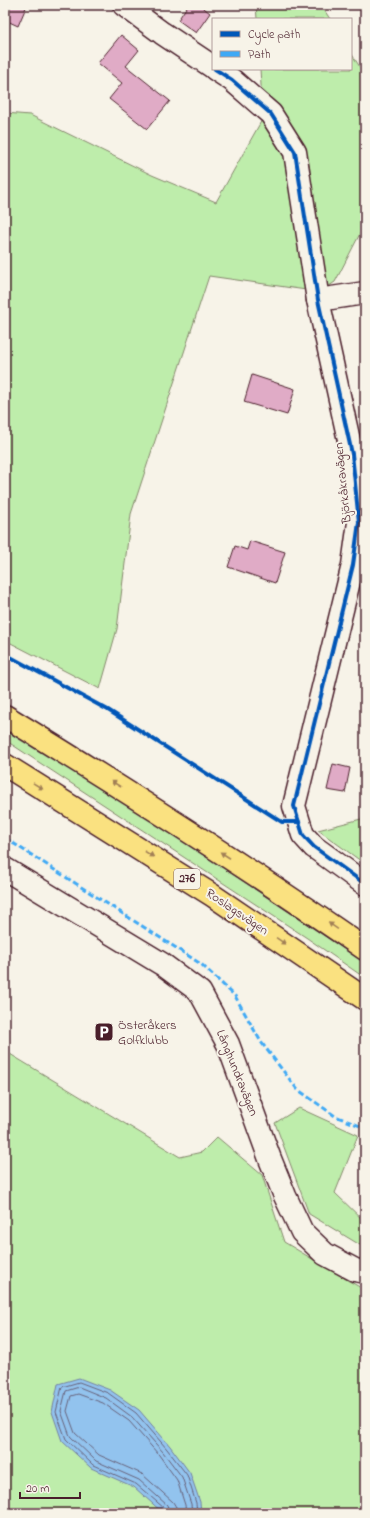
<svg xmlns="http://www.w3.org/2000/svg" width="370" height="1518" viewBox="0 0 370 1518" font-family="'Indie Flower',sans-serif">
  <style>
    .green { fill: #beedab; stroke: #84866b }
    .water { fill: #92c3ee; stroke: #7581a0 }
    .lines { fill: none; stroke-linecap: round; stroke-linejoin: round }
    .shore { stroke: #676179; stroke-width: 1 }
    .building { fill: #e0abc6; stroke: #4a1f2b }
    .minor-casing { stroke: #4a1f2b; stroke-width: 25 }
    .major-casing { stroke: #4a1f2b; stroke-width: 25 }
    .minor { stroke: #f7f3e8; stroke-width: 22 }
    .major { stroke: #fae180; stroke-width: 22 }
    .quiet { stroke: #3fa9f5; stroke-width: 3; stroke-dasharray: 6 3; stroke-linecap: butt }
    .cycleway-casing { stroke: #f7f3e8; stroke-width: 6 }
    .cycleway { stroke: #0057b8; stroke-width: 4 }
    .oneway { fill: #a28056 }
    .labels { text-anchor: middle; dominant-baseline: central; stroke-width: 4; stroke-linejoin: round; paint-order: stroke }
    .shield { fill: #f7f3e8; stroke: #7e5f64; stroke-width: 1 }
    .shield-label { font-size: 12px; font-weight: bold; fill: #4a1f2b }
    .street-label { font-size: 13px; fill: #4a1f2b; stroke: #f7f3e8 }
    .poi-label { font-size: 13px; fill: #4a1f2b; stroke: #f7f3e8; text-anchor: start }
  </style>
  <rect width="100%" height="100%" fill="#f7f3e8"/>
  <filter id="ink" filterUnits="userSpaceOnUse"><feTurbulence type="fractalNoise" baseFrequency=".025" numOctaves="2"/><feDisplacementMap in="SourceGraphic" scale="8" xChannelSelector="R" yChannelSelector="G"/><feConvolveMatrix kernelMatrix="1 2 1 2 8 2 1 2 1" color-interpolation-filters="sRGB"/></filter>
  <g filter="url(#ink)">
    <!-- green -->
    <g class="green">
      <polygon points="256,5 321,5 330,19 257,19"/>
      <polygon points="351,53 365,75 365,224 335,282 320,292 209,276 131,514 117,629 100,689 5,640 5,113 30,115 152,175 216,202 263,118 260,69 351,69"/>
      <path d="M5 729C128 803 246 883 365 963V978L307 938 5 740Z"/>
      <polygon points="365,818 365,864 318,830"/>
      <polygon points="5,1051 180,1157 202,1152 217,1137 262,1175 284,1242 349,1281 365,1290 365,1513 5,1513"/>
      <polygon points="299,1108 358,1135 335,1193 365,1222 365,1248 309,1214 275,1123"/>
    </g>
    <!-- water -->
    <polygon class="water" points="79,1378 110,1390 139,1410 170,1446 190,1473 200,1502 201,1513 163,1513 134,1487 91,1468 62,1441 52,1412 58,1384"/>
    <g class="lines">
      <!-- shore -->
      <g class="shore">
        <polyline points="165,1513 164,1508 136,1484 93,1465 66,1439 56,1412 62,1387 79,1382 108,1393 136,1413 167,1449 187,1475 196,1503 197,1513"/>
        <polyline points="170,1513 167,1505 139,1480 96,1461 70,1436 61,1411 66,1391 79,1387 106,1398 132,1417 163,1452 182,1477 191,1504 192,1513"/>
        <polyline points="176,1513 176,1507 173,1502 142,1474 99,1455 75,1433 67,1411 71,1396 78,1394 103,1403 129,1421 159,1455 177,1480 185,1505 186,1513"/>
      </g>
    </g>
    <!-- building -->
    <g class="building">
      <polygon points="5,5 27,5 18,26 5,20"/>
      <polygon points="188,5 200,5 210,13 196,33 178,20"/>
      <polygon points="121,35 139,50 126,66 170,101 147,129 109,99 122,83 98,63"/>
      <polygon points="252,375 295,389 287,415 244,402"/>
      <polygon points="250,541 285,552 275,583 228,567 235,546 247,550"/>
      <polygon points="333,764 350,768 345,793 327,790"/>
    </g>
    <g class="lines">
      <defs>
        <g id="minor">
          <polyline points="124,5 162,33 213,67"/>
          <polyline points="215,69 232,80 271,114 295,152 318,300 352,454 359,522 353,565 294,806 303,835 314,847 365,884"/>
          <polyline points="318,300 365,293"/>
          <polyline points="5,869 162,964 200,992 228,1044 270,1159 285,1196 302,1232 325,1254 355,1270 365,1272"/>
        </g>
        <g id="major">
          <path d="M5 716C127 791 247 867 365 949"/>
          <polyline points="5,765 212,895 365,999"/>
        </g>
      </defs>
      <!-- minor casing -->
      <use href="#minor" class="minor-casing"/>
      <!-- major casing -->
      <use href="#major" class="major-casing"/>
      <!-- minor -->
      <use href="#minor" class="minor"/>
      <!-- major -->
      <use href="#major" class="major"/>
      <!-- quiet -->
      <polyline class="quiet" points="5,838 201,964 235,996 261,1042 297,1089 335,1116 365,1128"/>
      <defs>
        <g id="cycleway">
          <polyline points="215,69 232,80 271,114 295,152 318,300 352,454 359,522 353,565 294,806 303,835 314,847 365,884"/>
          <polyline points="5,654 108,710 282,822 299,822"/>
        </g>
      </defs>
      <!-- cycleway casing -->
      <use href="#cycleway" class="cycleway-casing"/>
      <!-- cycleway -->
      <use href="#cycleway" class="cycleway"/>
    </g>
    <!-- one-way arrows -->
    <defs><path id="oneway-solid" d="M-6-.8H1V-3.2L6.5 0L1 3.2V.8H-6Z"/></defs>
    <g class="oneway">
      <use href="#oneway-solid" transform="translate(116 784) rotate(-149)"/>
      <use href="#oneway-solid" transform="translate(38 786) rotate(32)"/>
      <use href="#oneway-solid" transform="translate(149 854) rotate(32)"/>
      <use href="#oneway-solid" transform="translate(225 855) rotate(-147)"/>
      <use href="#oneway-solid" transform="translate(333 926) rotate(-145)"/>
      <use href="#oneway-solid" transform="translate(281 941) rotate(34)"/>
    </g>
  </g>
  <!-- icons -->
  <defs>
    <symbol id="parking-square" viewBox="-11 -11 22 22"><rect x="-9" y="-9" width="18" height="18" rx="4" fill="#4a1f2b" stroke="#f7f3e8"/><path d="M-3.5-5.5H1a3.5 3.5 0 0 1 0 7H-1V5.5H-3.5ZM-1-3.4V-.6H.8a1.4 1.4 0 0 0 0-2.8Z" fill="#fff"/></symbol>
  </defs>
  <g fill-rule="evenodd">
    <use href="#parking-square" x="93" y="1021" width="22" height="22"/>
  </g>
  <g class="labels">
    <!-- shield labels -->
    <rect class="shield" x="174" y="869" width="26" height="20" rx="3"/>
    <g class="shield-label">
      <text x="187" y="879">276</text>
    </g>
    <!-- street labels -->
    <g class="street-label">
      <text transform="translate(343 483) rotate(-96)">Björkåkravägen</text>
      <text transform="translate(237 912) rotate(34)">Roslagsvägen</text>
      <text transform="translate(237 1073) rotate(68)">Långhundravägen</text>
    </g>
    <!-- poi labels -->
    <g class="poi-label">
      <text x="118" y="1025">Österåkers<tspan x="118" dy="15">Golfklubb</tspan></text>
    </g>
  </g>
  <!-- margin -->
  <rect width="370" height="1518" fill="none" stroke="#f7f3e8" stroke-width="20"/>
  <rect x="10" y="10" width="350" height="1498" fill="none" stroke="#4a1f2b" stroke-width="1.5" filter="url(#ink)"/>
  <!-- legend -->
  <rect x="212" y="18" width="140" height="52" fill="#f7f3e8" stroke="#b29e9c"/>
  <rect x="220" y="31" width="20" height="6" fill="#0057b8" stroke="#b29e9c"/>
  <text x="248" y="38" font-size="12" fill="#4a1f2b">Cycle path</text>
  <rect x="220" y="51" width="20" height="6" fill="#3fa9f5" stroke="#b29e9c"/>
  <text x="248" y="58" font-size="12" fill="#4a1f2b">Path</text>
  <!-- scale -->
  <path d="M20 1492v6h60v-6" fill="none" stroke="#4a1f2b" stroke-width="2"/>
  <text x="26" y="1492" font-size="12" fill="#4a1f2b" stroke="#f7f3e8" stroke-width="3" paint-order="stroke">20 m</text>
</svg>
